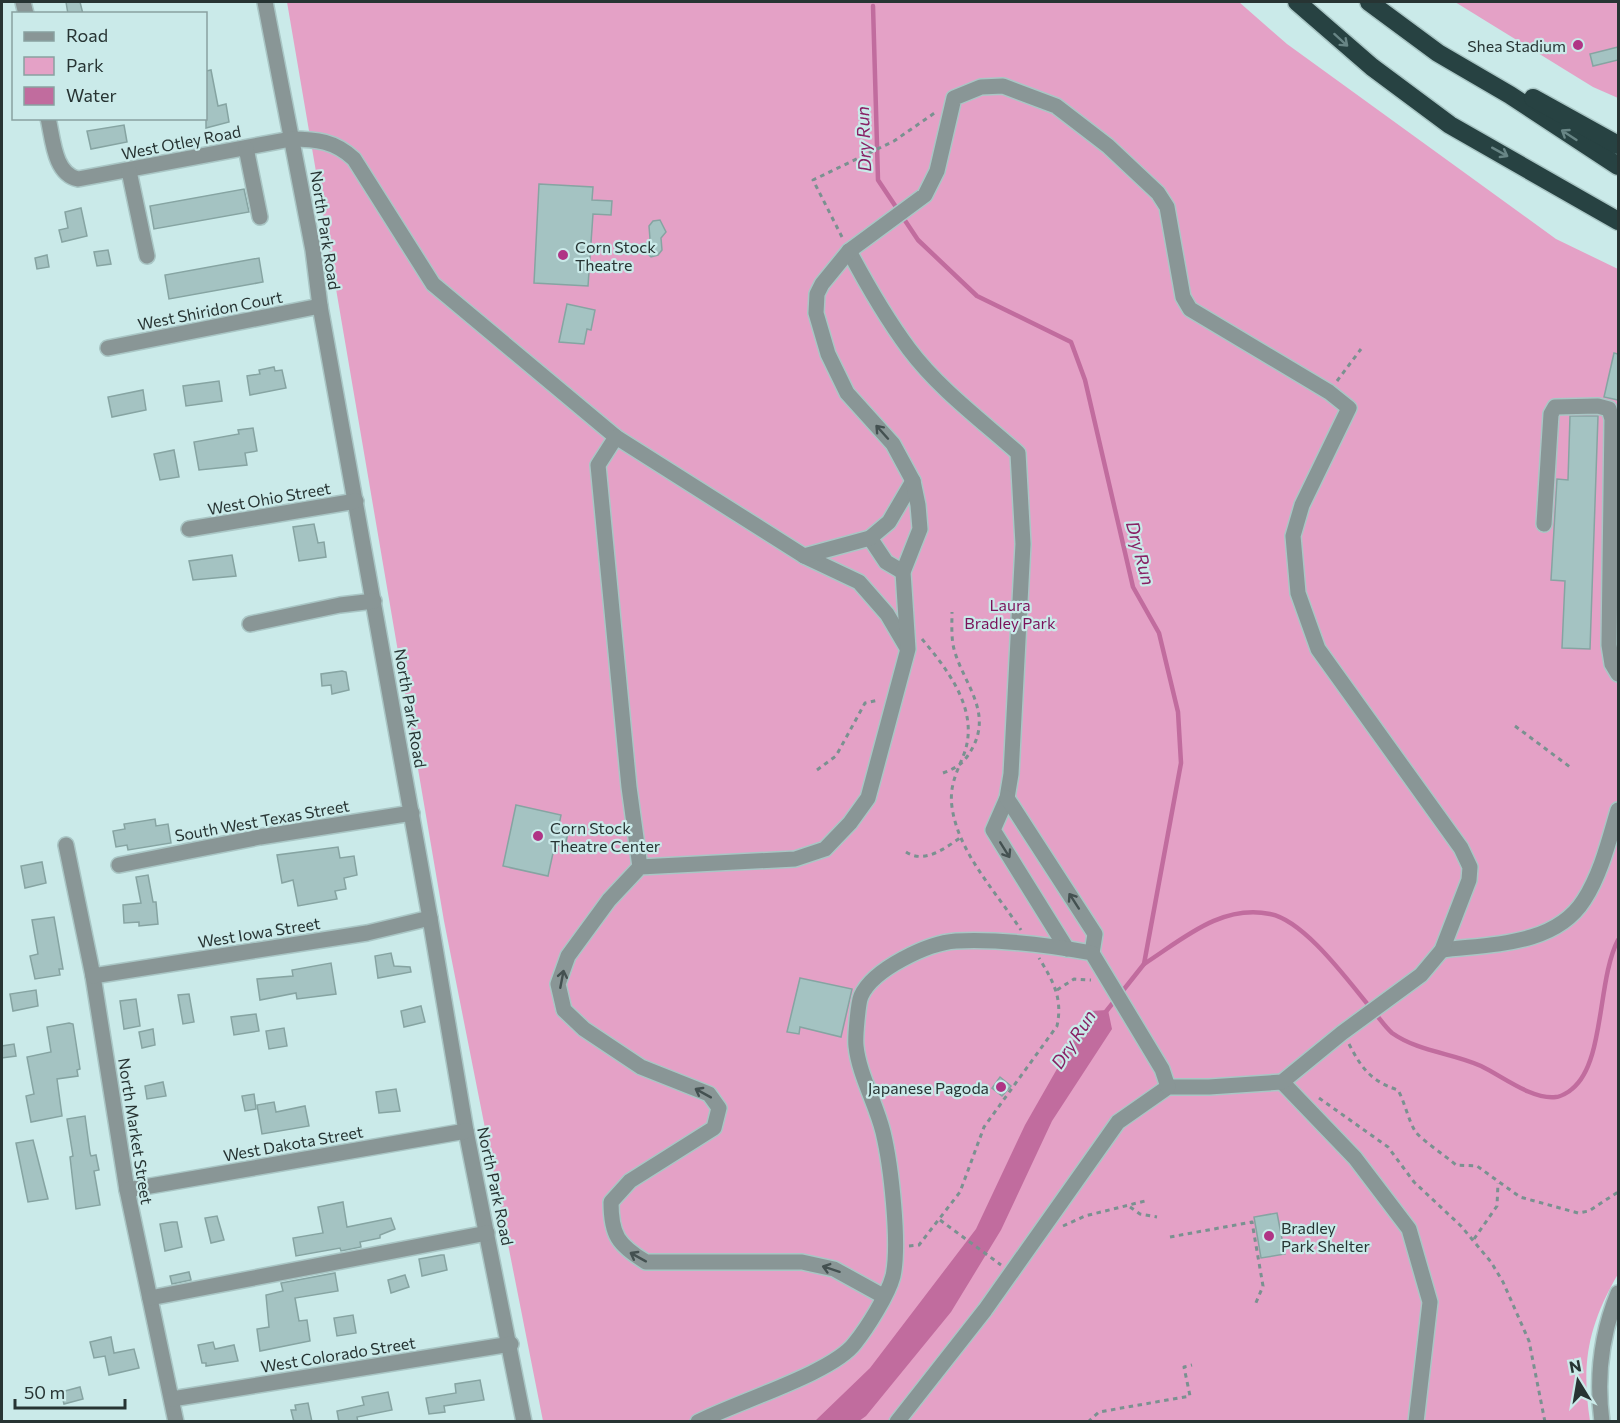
<svg xmlns="http://www.w3.org/2000/svg" width="1620" height="1423" viewBox="0 0 1620 1423" font-family="Commissioner,sans-serif">
  <style>
    .green { fill: #e4a1c6 }
    .water { fill: #c16c9e }
    .lines { fill: none; stroke-linecap: round; stroke-linejoin: round }
    .stream { stroke: #c16c9e; stroke-width: 4.5 }
    .building { fill: #a4c3c2; stroke: #86a4a2; stroke-width: 1.5 }
    .minor-casing { stroke: #a9c6c5; stroke-width: 18 }
    .highway-casing { stroke: #a9c6c5; stroke-width: 21 }
    .path { stroke: #7a9190; stroke-width: 3; stroke-dasharray: 4.5 4.5; stroke-linecap: butt }
    .minor { stroke: #899696; stroke-width: 15 }
    .highway { stroke: #274242; stroke-width: 18 }
    .oneway { stroke: #688585 }
    .oneway2 { stroke: #445151 }
    .poi-dot { fill: #b03485; stroke: #caeae9; stroke-width: 2 }
    .labels { text-anchor: middle; dominant-baseline: central; stroke-width: 4.5; stroke-linejoin: round; paint-order: stroke }
    .poi-label { font-size: 16px; fill: #273433; stroke: #caeae9; text-anchor: start }
    .street-label { font-size: 16px; fill: #273433; stroke: #caeae9 }
    .park-label { font-size: 16px; fill: #7b125a; stroke: #caeae9 }
    .water-label { font-size: 18px; font-style: italic; fill: #882165; stroke: #caeae9 }
  </style>
  <rect width="100%" height="100%" fill="#caeae9"/>
  <!-- green -->
  <g class="green">
    <path d="M287 2H1239L1287 44 1556 239 1618 269V1274C1588 1326 1581 1363 1590 1421H543L444 921Z"/>
    <polygon points="1455,2 1618,2 1618,98 1593,87"/>
  </g>
  <!-- water -->
  <polygon class="water" points="1108,1010 1112,1029 1052,1121 1001,1230 951,1312 866,1416 859,1421 815,1421 870,1368 976,1229 1025,1125 1090,1011"/>
  <g class="lines">
    <!-- stream -->
    <g class="stream">
      <polyline points="873,6 878,180 918,240 977,296 1071,342 1085,380 1133,587 1159,633 1178,712 1181,763 1144,964 1121,993"/>
      <path d="M1144 964C1183 939 1221 904 1270 914 1306 921 1351 985 1374 1012 1380 1019 1386 1028 1392 1033 1419 1052 1453 1053 1481 1066 1502 1076 1532 1100 1556 1097 1560 1097 1569 1092 1572 1089 1605 1063 1597 980 1618 940"/>
      <polyline points="1104,1014 1116,999"/>
    </g>
  </g>
  <!-- building -->
  <g class="building">
    <polygon points="66,2 80,2 83,14 68,14"/>
    <polygon points="1618,47 1618,60 1593,66 1590,54"/>
    <polygon points="211,70 218,106 226,104 229,122 206,128 206,71"/>
    <polygon points="124,125 127,142 91,149 87,131"/>
    <polygon points="539,184 593,187 592,200 612,201 611,215 593,214 588,286 534,283"/>
    <polygon points="244,189 249,212 154,229 150,206"/>
    <polygon points="81,208 87,236 62,242 59,230 68,228 65,212"/>
    <polygon points="660,220 666,232 661,238 662,250 658,255 651,257 646,252 645,245 650,239 649,226 653,221"/>
    <polygon points="108,250 111,264 97,266 94,252"/>
    <polygon points="47,255 49,267 37,269 35,258"/>
    <polygon points="259,258 263,282 169,299 165,275"/>
    <polygon points="567,304 595,310 591,330 587,329 584,344 559,342"/>
    <polygon points="1614,353 1618,354 1618,400 1604,397"/>
    <polygon points="274,367 275,371 282,370 286,388 250,395 247,376 260,374 259,370"/>
    <polygon points="219,381 222,401 186,406 183,386"/>
    <polygon points="143,390 146,410 112,417 108,397"/>
    <polygon points="1570,416 1598,416 1590,649 1562,648 1565,581 1551,580 1557,479 1568,480"/>
    <polygon points="253,428 257,451 245,453 247,465 199,470 194,442 239,434 238,430"/>
    <polygon points="174,450 179,477 160,480 154,454"/>
    <polygon points="314,524 318,543 324,542 326,557 299,561 293,527"/>
    <polygon points="232,555 236,576 193,580 189,561"/>
    <polygon points="342,671 346,672 349,690 332,694 331,685 322,686 321,674"/>
    <polygon points="516,805 561,815 559,825 569,828 565,847 555,844 548,876 503,866"/>
    <polygon points="155,819 156,826 168,824 171,843 128,850 127,845 116,847 113,831 125,829 124,824"/>
    <polygon points="338,847 340,858 354,856 357,875 344,878 346,889 335,891 337,899 298,906 293,880 282,883 277,855"/>
    <polygon points="42,862 46,883 25,888 21,866"/>
    <polygon points="148,875 153,902 156,902 158,924 139,926 139,922 124,923 123,905 141,903 136,877"/>
    <polygon points="54,917 63,969 59,969 60,975 35,979 30,956 38,954 32,920"/>
    <polygon points="391,953 394,966 410,967 411,972 378,978 375,956"/>
    <polygon points="331,963 336,994 297,999 296,993 260,1000 257,979 293,976 292,970"/>
    <polygon points="800,978 852,989 841,1037 800,1027 799,1034 787,1032"/>
    <polygon points="36,990 38,1006 13,1011 10,994"/>
    <polygon points="189,994 194,1022 183,1024 178,995"/>
    <polygon points="136,999 140,1026 124,1029 120,1001"/>
    <polygon points="421,1006 425,1022 404,1027 401,1011"/>
    <polygon points="256,1014 259,1031 234,1035 231,1017"/>
    <polygon points="69,1023 73,1024 80,1069 77,1070 78,1076 57,1079 62,1116 31,1122 26,1096 34,1094 27,1057 51,1052 47,1027"/>
    <polygon points="284,1028 287,1046 269,1049 266,1031"/>
    <polygon points="153,1029 155,1045 142,1048 139,1032"/>
    <polygon points="14,1044 16,1056 2,1058 2,1046"/>
    <polygon points="1000,1077 1011,1086 1002,1096 992,1088"/>
    <polygon points="163,1082 166,1096 147,1099 145,1086"/>
    <polygon points="396,1089 400,1111 379,1113 376,1092"/>
    <polygon points="254,1094 256,1109 245,1111 242,1096"/>
    <polygon points="274,1102 276,1112 305,1106 309,1126 262,1134 257,1105"/>
    <polygon points="85,1116 90,1153 91,1156 96,1155 99,1170 94,1171 100,1205 76,1209 70,1157 73,1156 67,1119"/>
    <polygon points="33,1140 48,1199 28,1202 16,1143"/>
    <polygon points="343,1202 347,1227 391,1218 395,1229 380,1235 380,1238 360,1242 361,1247 341,1251 340,1248 296,1256 293,1238 323,1233 318,1207"/>
    <polygon points="1277,1213 1285,1254 1261,1258 1254,1217"/>
    <polygon points="217,1216 224,1240 211,1243 205,1218"/>
    <polygon points="172,1222 177,1222 182,1247 165,1251 160,1224"/>
    <polygon points="441,1255 444,1255 447,1270 422,1276 419,1259"/>
    <polygon points="189,1272 191,1280 172,1284 170,1276"/>
    <polygon points="335,1273 338,1291 295,1298 299,1321 307,1320 310,1341 260,1351 257,1329 269,1327 266,1295 283,1291 281,1283"/>
    <polygon points="405,1275 409,1287 391,1293 388,1280"/>
    <polygon points="353,1315 356,1333 337,1336 334,1318"/>
    <polygon points="111,1337 114,1353 134,1349 139,1368 109,1375 105,1356 94,1358 90,1342"/>
    <polygon points="213,1342 215,1349 234,1345 238,1361 206,1366 206,1363 202,1363 198,1345"/>
    <polygon points="480,1380 484,1400 444,1406 445,1412 429,1414 426,1398 456,1393 455,1384"/>
    <polygon points="80,1387 83,1399 64,1404 61,1392"/>
    <polygon points="388,1392 392,1410 357,1417 358,1422 339,1422 337,1411 364,1405 362,1397"/>
    <polygon points="308,1403 312,1422 294,1422 291,1410 296,1410 295,1405"/>
  </g>
  <g class="lines">
    <defs>
      <g id="minor">
        <polyline points="23,2 26,14"/>
        <polyline points="265,2 313,250 320,306 430,918 466,1131 524,1422"/>
        <path d="M48 118C53 139 54 174 78 179L291 139C316 139 335 141 354 159L433 284 616 437 804 556 859 582 887 614 907 648"/>
        <polyline points="246,148 260,217"/>
        <polyline points="129,171 147,256"/>
        <path d="M849 251C867 285 886 318 909 349 939 389 981 420 1018 453L1023 544 1011 774 1007 798 993 830 1067 949"/>
        <polyline points="108,348 320,306"/>
        <polyline points="616,437 598,465 629,787 640,867"/>
        <polyline points="1544,524 1551,414 1555,407 1598,406 1609,409 1612,419 1609,645 1612,664 1618,674"/>
        <polyline points="189,529 356,501"/>
        <polyline points="870,538 886,562 903,572"/>
        <polyline points="804,556 870,538 889,522 913,481"/>
        <polyline points="250,624 340,605 374,601"/>
        <polyline points="1007,798 1095,934 1092,953"/>
        <polyline points="66,845 93,976 127,1190 176,1422"/>
        <polyline points="119,865 260,837 412,813"/>
        <path d="M1442 950C1490 944 1555 946 1584 900 1601 874 1609 840 1618 810"/>
        <polyline points="93,976 367,933 430,918"/>
        <polyline points="1282,1082 1355,1158 1409,1229 1430,1302 1416,1422"/>
        <polyline points="127,1190 466,1131"/>
        <path d="M883 1296 834 1269 802 1262H646C618 1245 611 1235 611 1202L630 1181 714 1128 719 1108 709 1094 641 1067 584 1029 564 1010 558 984 568 956 609 900 640 867 795 859 825 849 850 823 868 798 908 649 903 572 920 529 918 505 913 481 893 444 847 393 828 354 816 313 817 294 822 284 849 251 925 195 937 171 954 98 981 87 1003 86 1056 106 1108 146 1158 193 1167 207 1183 297 1190 309 1329 392 1349 408 1302 505 1293 536 1298 593 1318 649 1461 848 1470 867 1469 880 1442 950 1421 975 1342 1033 1282 1082 1209 1087H1168L1118 1122 985 1310 897 1422"/>
        <polyline points="150,1298 487,1233"/>
        <polyline points="172,1399 511,1344"/>
        <path d="M698 1422C736 1402 833 1373 855 1343 867 1328 888 1295 893 1276 900 1244 891 1165 883 1132 876 1103 859 1075 856 1046 855 1038 858 1003 861 996 873 969 928 943 956 941 1000 939 1049 945 1092 953L1162 1069 1168 1087"/>
        <path d="M1602 1422C1596 1377 1601 1335 1618 1293"/>
      </g>
      <g id="highway">
        <polyline points="1297,2 1372,67 1450,125 1618,221"/>
        <polyline points="1369,2 1438,53 1510,95 1618,166"/>
        <polyline points="1533,98 1618,145"/>
      </g>
    </defs>
    <!-- minor casing -->
    <use href="#minor" class="minor-casing"/>
    <!-- highway casing -->
    <use href="#highway" class="highway-casing"/>
    <!-- path -->
    <g class="path">
      <polyline points="842,237 813,180 894,141 936,112"/>
      <polyline points="1337,381 1361,349"/>
      <path d="M922 639C948 670 980 711 964 754 957 772 949 786 952 807 958 852 996 892 1021 930"/>
      <polyline points="1515,726 1570,767"/>
      <polyline points="817,770 836,756 865,703 879,700"/>
      <path d="M943 773C959 767 965 762 973 747 992 710 963 683 954 649 951 638 952 623 952 612"/>
      <path d="M906 852C924 864 944 849 960 838"/>
      <polyline points="1057,990 1074,979 1091,980"/>
      <path d="M1349 1044C1362 1069 1371 1081 1398 1090 1405 1103 1408 1119 1415 1131 1419 1138 1447 1157 1456 1165L1477 1166 1520 1197 1578 1213 1589 1211 1618 1192"/>
      <polyline points="1319,1098 1388,1147 1414,1182 1461,1226 1491,1262 1503,1282 1529,1341 1545,1422"/>
      <polyline points="1130,1207 1140,1214 1157,1217"/>
      <polyline points="940,1220 1001,1265"/>
      <polyline points="1063,1226 1085,1216 1145,1201"/>
      <polyline points="1170,1237 1252,1222 1263,1286 1255,1305"/>
      <polyline points="1474,1239 1497,1206 1498,1183"/>
      <path d="M909 1246 919 1245 960 1192 984 1127 1057 1026C1063 998 1053 981 1039 958"/>
      <polyline points="1088,1422 1099,1412 1190,1396 1184,1367 1192,1365"/>
    </g>
    <!-- minor -->
    <use href="#minor" class="minor"/>
    <!-- highway -->
    <use href="#highway" class="highway"/>
  </g>
  <!-- one-way arrows -->
  <defs><path id="oneway-shaft" d="M-6 0H5M1.5-3L5.5 0L1.5 3" fill="none" stroke-width="1.6" stroke-linecap="round" stroke-linejoin="round" transform="scale(1.5)"/></defs>
  <g class="oneway">
    <use href="#oneway-shaft" transform="translate(1341 40) rotate(42)"/>
    <use href="#oneway-shaft" transform="translate(1569 135) rotate(-147)"/>
    <use href="#oneway-shaft" transform="translate(1500 152) rotate(29)"/>
  </g>
  <g class="oneway2">
    <use href="#oneway-shaft" transform="translate(882 432) rotate(-132)"/>
    <use href="#oneway-shaft" transform="translate(1005 850) rotate(58)"/>
    <use href="#oneway-shaft" transform="translate(1074 901) rotate(-123)"/>
    <use href="#oneway-shaft" transform="translate(562 979) rotate(-79)"/>
    <use href="#oneway-shaft" transform="translate(703 1093) rotate(-151)"/>
    <use href="#oneway-shaft" transform="translate(638 1257) rotate(-151)"/>
    <use href="#oneway-shaft" transform="translate(831 1269) rotate(-162)"/>
  </g>
  <!-- markers -->
  <g class="poi-dot">
    <circle cx="1578" cy="45" r="6"/>
    <circle cx="563" cy="255" r="6"/>
    <circle cx="538" cy="836" r="6"/>
    <circle cx="1001" cy="1087" r="6"/>
    <circle cx="1269" cy="1236" r="6"/>
  </g>
  <g class="labels">
    <!-- poi labels -->
    <g class="poi-label">
      <text x="1566" y="45" text-anchor="end">Shea Stadium</text>
      <text x="575" y="246">Corn Stock<tspan x="575" dy="18">Theatre</tspan></text>
      <text x="550" y="827">Corn Stock<tspan x="550" dy="18">Theatre Center</tspan></text>
      <text x="989" y="1087" text-anchor="end">Japanese Pagoda</text>
      <text x="1281" y="1227">Bradley<tspan x="1281" dy="18">Park Shelter</tspan></text>
    </g>
    <!-- street labels -->
    <g class="street-label">
      <text transform="translate(181 142) rotate(-11)">West Otley Road</text>
      <text transform="translate(326 230) rotate(81)">North Park Road</text>
      <text transform="translate(210 310) rotate(-11)">West Shiridon Court</text>
      <text transform="translate(269 498) rotate(-10)">West Ohio Street</text>
      <text transform="translate(411 708) rotate(80)">North Park Road</text>
      <text transform="translate(262 820) rotate(-10)">South West Texas Street</text>
      <text transform="translate(259 932) rotate(-9)">West Iowa Street</text>
      <text transform="translate(136 1131) rotate(81)">North Market Street</text>
      <text transform="translate(293 1143) rotate(-10)">West Dakota Street</text>
      <text transform="translate(496 1186) rotate(78)">North Park Road</text>
      <text transform="translate(338 1354) rotate(-9)">West Colorado Street</text>
    </g>
    <!-- park labels -->
    <g class="park-label">
      <text x="1010" y="604">Laura<tspan x="1010" dy="18">Bradley Park</tspan></text>
    </g>
    <!-- water labels -->
    <g class="water-label">
      <text transform="translate(863 139) rotate(-92)">Dry Run</text>
      <text transform="translate(1141 553) rotate(75)">Dry Run</text>
      <text transform="translate(1073 1039) rotate(-57)">Dry Run</text>
    </g>
  </g>
  <!-- border -->
  <rect width="1620" height="1423" fill="none" stroke="#273433" stroke-width="6"/>
  <!-- legend -->
  <rect x="12" y="12" width="195" height="108" fill="#caeae9" stroke="#89a1a0" stroke-width="1.5"/>
  <rect x="24" y="32" width="30" height="9" fill="#899696" stroke="#89a1a0" stroke-width="1.5"/>
  <text x="66" y="42" font-size="18" fill="#273433">Road</text>
  <rect x="24" y="57" width="30" height="18" fill="#e4a1c6" stroke="#89a1a0" stroke-width="1.5"/>
  <text x="66" y="72" font-size="18" fill="#273433">Park</text>
  <rect x="24" y="87" width="30" height="18" fill="#c16c9e" stroke="#89a1a0" stroke-width="1.5"/>
  <text x="66" y="102" font-size="18" fill="#273433">Water</text>
  <!-- north arrow -->
  <g transform="translate(1578 1381) rotate(349)" stroke="#caeae9" stroke-width="4.5" paint-order="stroke">
  <path d="M0-4.5L10 22L0 15L-10 22Z" fill="#273433"/>
  <text y="-9" font-size="16" font-weight="bold" text-anchor="middle" fill="#273433">N</text>
  </g>
  <!-- scale -->
  <path d="M15 1399v9h110v-9" fill="none" stroke="#273433" stroke-width="3"/>
  <text x="24" y="1399" font-size="18" fill="#273433" stroke="#caeae9" stroke-width="4.5" paint-order="stroke">50 m</text>
</svg>
